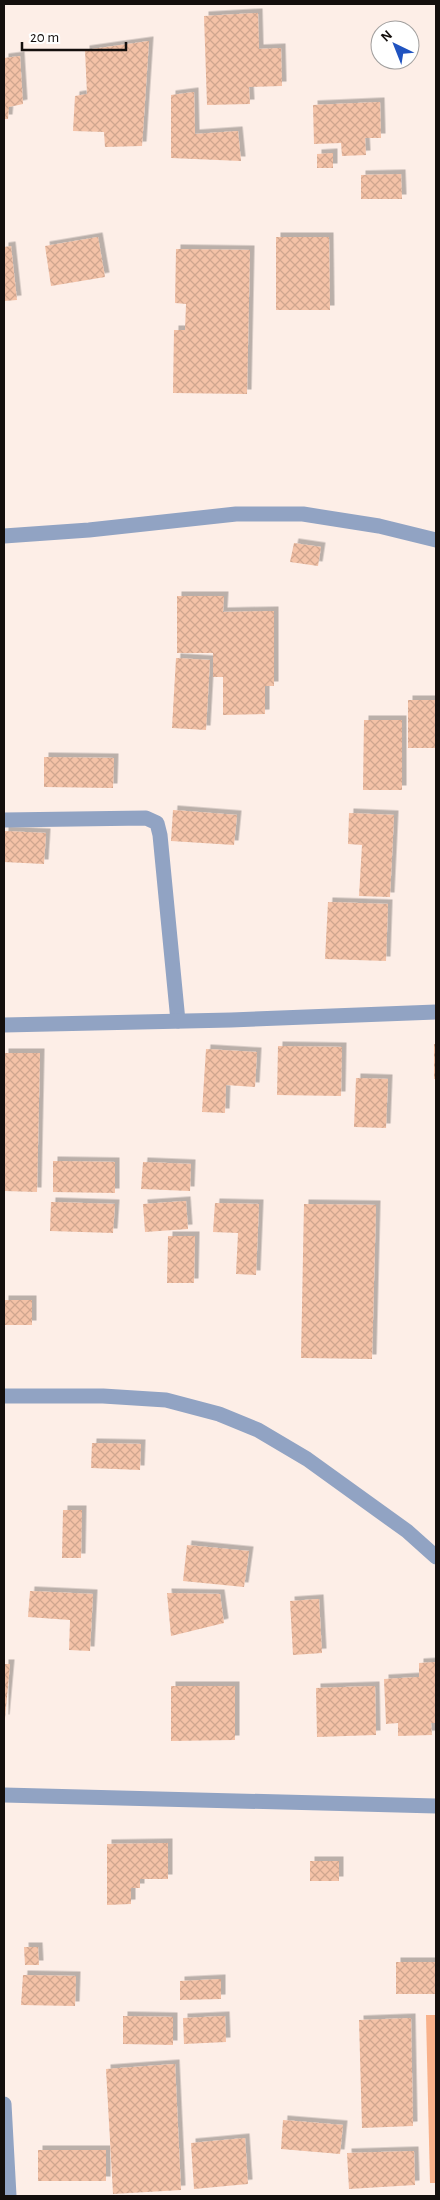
<svg xmlns="http://www.w3.org/2000/svg" width="440" height="2200" viewBox="0 0 440 2200" font-family="'Alegreya Sans',sans-serif">
  <style>
    .park { fill: #f9b18a }
    .building { fill: url(#building-cross-hatch); filter: url(#shadow) }
    .lines { fill: none; stroke-linecap: round; stroke-linejoin: round }
    .street { stroke: #91a3c3; stroke-width: 15 }
  </style>
  <defs>
    <pattern id="building-cross-hatch" width="8" height="8" patternUnits="userSpaceOnUse" patternTransform="scale(1.25)"><rect width="8" height="8" fill="#f4c2a7"/><path d="M0 0l8 8M0 8l8-8" fill="none" stroke="#d0a68f"/></pattern>
    <filter id="shadow"><feDropShadow dx="4.5" dy="-4.5" stdDeviation="0" flood-color="#0004"/></filter>
  </defs>
  <rect width="100%" height="100%" fill="#fdeee7"/>
  <!-- park -->
  <polygon class="park" points="426,2015 436,2015 436,2183 430,2183"/>
  <!-- building -->
  <g class="building">
    <polygon points="258,13 259,49 281,48 282,86 249,87 250,104 207,105 204,16"/>
    <polygon points="149,41 142,146 105,147 104,132 73,131 75,96 87,94 85,50"/>
    <polygon points="20,56 23,104 9,107 8,119 4,119 4,58"/>
    <polygon points="194,92 195,134 238,131 241,161 171,158 171,95"/>
    <polygon points="380,102 381,138 365,138 366,155 342,156 341,143 314,144 313,105"/>
    <polygon points="333,153 333,168 317,168 317,154"/>
    <polygon points="401,174 402,199 361,199 361,175"/>
    <polygon points="98,237 105,277 51,286 45,246"/>
    <polygon points="276,237 329,237 330,310 276,310"/>
    <polygon points="11,246 17,300 4,301 4,247"/>
    <polygon points="176,249 250,250 247,394 173,393 174,330 185,330 186,304 175,303"/>
    <polygon points="294,543 321,547 318,566 290,562"/>
    <polygon points="177,596 224,596 223,612 274,611 274,686 265,686 265,714 223,715 223,677 213,677 213,653 177,653"/>
    <polygon points="176,658 210,660 206,730 172,728"/>
    <rect x="408" y="700" width="28" height="48"/>
    <polygon points="364,720 402,720 402,790 363,790"/>
    <polygon points="44,757 114,758 113,788 44,787"/>
    <polygon points="173,810 237,815 234,845 171,841"/>
    <polygon points="349,813 394,815 390,897 359,896 362,845 348,844"/>
    <polygon points="4,831 46,833 44,864 4,862"/>
    <polygon points="328,902 388,904 386,961 325,959"/>
    <rect x="434" y="1044" width="2" height="35"/>
    <polygon points="278,1046 342,1047 341,1096 277,1095"/>
    <polygon points="206,1049 257,1052 255,1087 226,1085 225,1113 202,1112"/>
    <polygon points="4,1053 40,1053 37,1192 4,1191"/>
    <polygon points="356,1078 388,1079 386,1128 354,1127"/>
    <polygon points="53,1161 115,1162 115,1193 53,1192"/>
    <polygon points="143,1162 191,1164 190,1191 141,1189"/>
    <polygon points="186,1201 188,1229 145,1232 143,1204"/>
    <polygon points="51,1202 115,1204 113,1233 50,1231"/>
    <polygon points="215,1203 259,1204 256,1275 236,1274 238,1233 213,1232"/>
    <polygon points="304,1204 376,1205 372,1359 301,1358"/>
    <polygon points="168,1236 195,1236 194,1283 167,1283"/>
    <rect x="4" y="1300" width="28" height="25"/>
    <polygon points="92,1443 141,1444 140,1470 91,1468"/>
    <polygon points="63,1510 82,1510 81,1558 62,1558"/>
    <polygon points="187,1545 249,1551 244,1587 183,1581"/>
    <polygon points="30,1591 93,1594 90,1651 69,1650 70,1620 28,1617"/>
    <polygon points="167,1593 220,1594 224,1623 171,1636"/>
    <polygon points="319,1599 322,1653 293,1655 290,1601"/>
    <polygon points="436,1662 436,1723 431,1723 432,1735 398,1736 398,1723 386,1724 384,1679 419,1677 419,1663"/>
    <polygon points="4,1664 10,1664 5,1719 4,1719"/>
    <polygon points="171,1686 235,1686 235,1740 171,1741"/>
    <polygon points="375,1686 376,1735 317,1737 316,1688"/>
    <polygon points="168,1843 168,1879 140,1879 140,1888 131,1888 131,1904 107,1905 107,1844"/>
    <rect x="310" y="1861" width="29" height="20"/>
    <polygon points="24,1947 38,1947 39,1965 25,1965"/>
    <rect x="396" y="1962" width="40" height="32"/>
    <polygon points="23,1975 76,1976 75,2006 21,2005"/>
    <polygon points="221,1979 221,1999 180,2000 180,1981"/>
    <polygon points="123,2016 173,2017 173,2045 123,2044"/>
    <polygon points="225,2016 226,2042 184,2044 183,2018"/>
    <polygon points="411,2018 413,2126 362,2128 359,2020"/>
    <polygon points="175,2064 181,2190 113,2194 106,2069"/>
    <polygon points="283,2120 343,2125 340,2154 281,2149"/>
    <polygon points="245,2138 248,2184 194,2189 191,2143"/>
    <rect x="38" y="2150" width="68" height="31"/>
    <polygon points="414,2151 415,2185 349,2189 347,2153"/>
  </g>
  <g class="lines">
    <!-- street -->
    <g class="street">
      <polyline points="4,536 89,530 236,514 303,514 379,526 436,540"/>
      <polyline points="4,820 146,818 157,823 160,835 178,1021"/>
      <polyline points="4,1025 231,1020 436,1012"/>
      <polyline points="4,1396 103,1396 166,1400 219,1414 258,1430 307,1459 407,1531 436,1557"/>
      <polyline points="4,1795 436,1806"/>
      <polyline points="4,2104 9,2196"/>
    </g>
  </g>
  <!-- border -->
  <rect width="440" height="2200" fill="none" stroke="#140f0d" stroke-width="10"/>
  <!-- north arrow -->
  <g transform="translate(395 45) rotate(317)"><circle r="24" fill="#ffffff" stroke="#a19f9e"/>
  <path d="M0-4L9 19L0 12L-9 19Z" fill="#2053c0"/>
  <text y="-8" font-size="14" font-weight="bold" text-anchor="middle" fill="#140f0d">N</text>
  </g>
  <!-- scale -->
  <path d="M22 42v8h104v-8" fill="none" stroke="#140f0d" stroke-width="2.5"/>
  <text x="30" y="42" font-size="15" fill="#140f0d" stroke="#ffffff" stroke-width="4" paint-order="stroke">20 m</text>
</svg>
